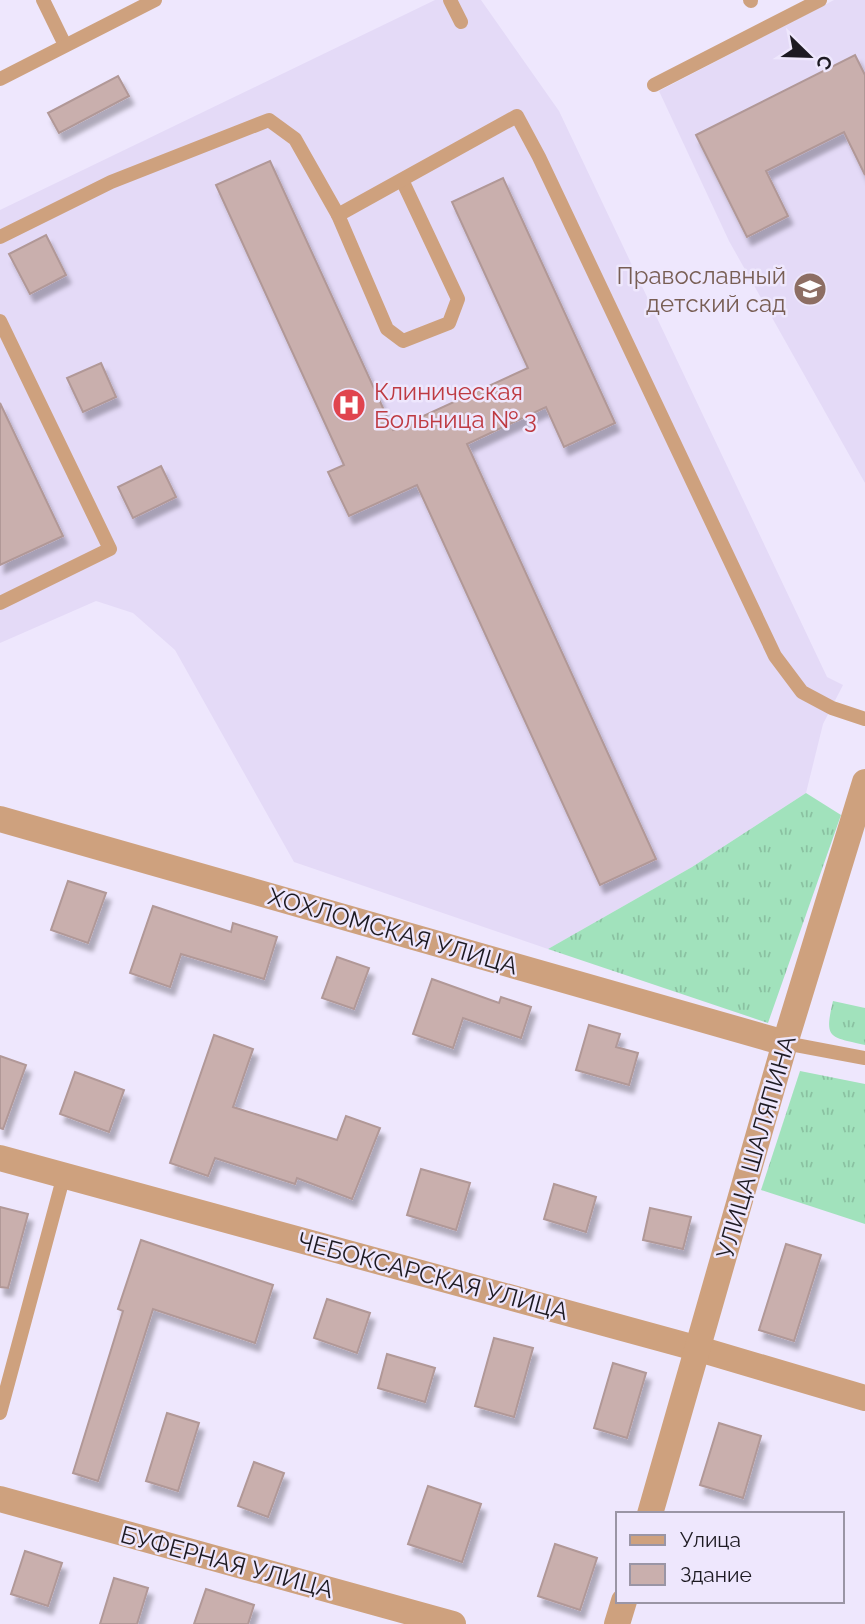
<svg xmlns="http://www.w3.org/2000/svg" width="865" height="1624" viewBox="0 0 865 1624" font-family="Raleway,sans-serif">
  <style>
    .built { fill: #e4daf7 }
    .grass { fill: url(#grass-tufts) }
    .building { fill: #c9afad; stroke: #b19897; stroke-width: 2; filter: url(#shadow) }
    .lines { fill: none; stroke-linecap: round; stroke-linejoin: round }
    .service { stroke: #cea17e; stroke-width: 14 }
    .minor { stroke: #cea17e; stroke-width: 26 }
    .labels { text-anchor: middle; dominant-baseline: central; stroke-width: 5; stroke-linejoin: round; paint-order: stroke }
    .education-label { font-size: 24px; fill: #785e54; stroke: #eee7fd; text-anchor: end }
    .health-label { font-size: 24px; fill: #be3a42; stroke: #eee7fd; text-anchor: start }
    .street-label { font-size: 24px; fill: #1d1a22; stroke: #eee7fd }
  </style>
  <defs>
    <pattern id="grass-tufts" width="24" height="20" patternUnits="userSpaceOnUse" patternTransform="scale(1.75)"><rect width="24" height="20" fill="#a1e2bc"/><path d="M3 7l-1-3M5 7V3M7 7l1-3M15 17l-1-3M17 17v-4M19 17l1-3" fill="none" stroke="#8ac1a1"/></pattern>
    <filter id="shadow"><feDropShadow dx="4.5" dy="8" stdDeviation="2" flood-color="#0004"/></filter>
  </defs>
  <rect width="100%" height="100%" fill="#eee7fd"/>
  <!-- built -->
  <g class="built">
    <polygon points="435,0 481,0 559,111 827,677 843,685 823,724 806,793 692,867 548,949 294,862 175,650 133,613 96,601 0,643 0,210"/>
    <polygon points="834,0 865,0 865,483 729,241 659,91"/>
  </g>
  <!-- grass -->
  <g class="grass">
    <polygon points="806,793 841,815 768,1023 548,949 692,867"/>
    <path d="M833 1001 865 1008V1045C829 1037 824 1039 833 1001Z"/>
    <polygon points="800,1071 865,1084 865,1224 761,1190"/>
  </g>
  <!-- building -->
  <g class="building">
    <polygon points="855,55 865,75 865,175 844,132 766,171 788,216 747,237 696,135"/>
    <polygon points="118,76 129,96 59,133 48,113"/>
    <polygon points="270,161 393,430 528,368 452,202 503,178 615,423 564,447 546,407 467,444 656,859 600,885 417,485 349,516 328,472 344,465 216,185"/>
    <polygon points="46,235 66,275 30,294 9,254"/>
    <polygon points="101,363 116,397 83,412 67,378"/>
    <polygon points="0,403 63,536 0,565"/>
    <polygon points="161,466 176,497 133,518 118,487"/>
    <polygon points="68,881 106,893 88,943 51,930"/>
    <polygon points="153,906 231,932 233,923 277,937 264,979 181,954 170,987 130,973"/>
    <polygon points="337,957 369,968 354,1009 322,998"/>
    <polygon points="432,979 499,1003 501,997 531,1007 521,1038 463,1018 453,1048 413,1034"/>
    <polygon points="589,1025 620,1034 616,1047 638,1053 629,1085 576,1070"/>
    <polygon points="214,1035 253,1049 233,1107 337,1140 346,1116 380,1128 352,1199 297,1178 295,1184 215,1158 208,1176 170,1163"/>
    <polygon points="0,1056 26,1065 3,1129 0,1128"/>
    <polygon points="75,1072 124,1090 109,1132 60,1114"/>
    <polygon points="421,1169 470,1183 456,1230 407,1215"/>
    <polygon points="554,1184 596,1197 586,1232 544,1219"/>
    <polygon points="0,1207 28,1214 8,1288 0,1287"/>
    <polygon points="650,1208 691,1217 683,1249 643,1240"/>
    <polygon points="141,1240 273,1285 255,1343 153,1309 98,1481 73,1473 123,1311 118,1309"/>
    <polygon points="786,1244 821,1255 794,1341 759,1330"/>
    <polygon points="327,1299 370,1313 357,1353 314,1338"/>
    <polygon points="494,1338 533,1348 514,1417 475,1406"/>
    <polygon points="387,1354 435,1368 425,1402 378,1388"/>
    <polygon points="613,1363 646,1373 627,1438 594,1428"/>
    <polygon points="167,1413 199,1423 178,1491 146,1481"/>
    <polygon points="719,1423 761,1436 743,1498 700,1485"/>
    <polygon points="254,1462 284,1473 268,1517 238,1506"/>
    <polygon points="428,1486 481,1504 462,1562 408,1544"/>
    <polygon points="555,1544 597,1558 580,1610 538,1596"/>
    <polygon points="25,1551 62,1563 48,1606 11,1594"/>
    <polygon points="114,1578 148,1588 137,1624 100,1624"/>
    <polygon points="206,1589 254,1605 248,1624 194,1624"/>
  </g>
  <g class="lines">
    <!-- service -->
    <g class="service">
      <polyline points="43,0 65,45"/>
      <polyline points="450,0 461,22"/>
      <polyline points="750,0 751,1"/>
      <polyline points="0,79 155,0"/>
      <polyline points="654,85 820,0"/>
      <polyline points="338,215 387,329 403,341 449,323 458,299 402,180"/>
      <polyline points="0,237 111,182 269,120 295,139 338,215 517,116 539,157 775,656 802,692 832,708 865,719"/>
      <polyline points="0,321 110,549 0,603"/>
      <polyline points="785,1043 865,1058"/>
      <polyline points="0,1413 64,1175"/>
    </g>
    <!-- minor -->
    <g class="minor">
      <polyline points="0,819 785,1043"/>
      <polyline points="0,1158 699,1349 865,1398"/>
      <polyline points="0,1499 453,1624"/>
      <polyline points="650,1514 785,1043 865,782"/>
      <polyline points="617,1624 624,1601"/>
    </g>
  </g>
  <!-- icons -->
  <defs>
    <symbol id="school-disc" viewBox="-11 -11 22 22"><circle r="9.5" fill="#8d6e63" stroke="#eee7fd"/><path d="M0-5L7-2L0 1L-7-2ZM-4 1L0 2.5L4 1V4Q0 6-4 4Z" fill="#fff"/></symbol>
    <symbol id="hospital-disc" viewBox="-11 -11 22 22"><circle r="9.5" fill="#e0444e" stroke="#eee7fd"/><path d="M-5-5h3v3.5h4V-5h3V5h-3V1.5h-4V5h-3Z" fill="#fff"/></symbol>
  </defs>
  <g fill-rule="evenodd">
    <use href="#school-disc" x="791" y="270" width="38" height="38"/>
    <use href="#hospital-disc" x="330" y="386" width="38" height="38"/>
  </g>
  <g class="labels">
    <!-- education labels -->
    <g class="education-label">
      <text x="786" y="275">Православный<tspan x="786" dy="28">детский сад</tspan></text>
    </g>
    <!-- health labels -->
    <g class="health-label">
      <text x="374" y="391">Клиническая<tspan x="374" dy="28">Больница № 3</tspan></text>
    </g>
    <!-- street labels -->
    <g class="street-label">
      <text transform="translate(393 931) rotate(16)">ХОХЛОМСКАЯ УЛИЦА</text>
      <text transform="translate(756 1147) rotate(-74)">УЛИЦА ШАЛЯПИНА</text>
      <text transform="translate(433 1276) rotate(15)">ЧЕБОКСАРСКАЯ УЛИЦА</text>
      <text transform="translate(227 1562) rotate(15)">БУФЕРНАЯ УЛИЦА</text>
    </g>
  </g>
  <!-- legend -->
  <rect x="616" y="1512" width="228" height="91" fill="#eee7fd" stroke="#9a95a5" stroke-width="2"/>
  <rect x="630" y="1535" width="35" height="10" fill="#cea17e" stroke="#9a95a5" stroke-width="2"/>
  <text x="680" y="1547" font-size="21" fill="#1d1a22">Улица</text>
  <rect x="630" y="1564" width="35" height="21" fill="#c9afad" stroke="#9a95a5" stroke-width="2"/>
  <text x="680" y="1582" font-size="21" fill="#1d1a22">Здание</text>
  <!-- north arrow -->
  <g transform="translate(809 56) rotate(113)" stroke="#eee7fd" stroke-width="5" paint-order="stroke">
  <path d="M0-5L12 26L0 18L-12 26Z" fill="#1d1a22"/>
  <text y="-10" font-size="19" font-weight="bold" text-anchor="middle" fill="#1d1a22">С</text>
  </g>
</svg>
